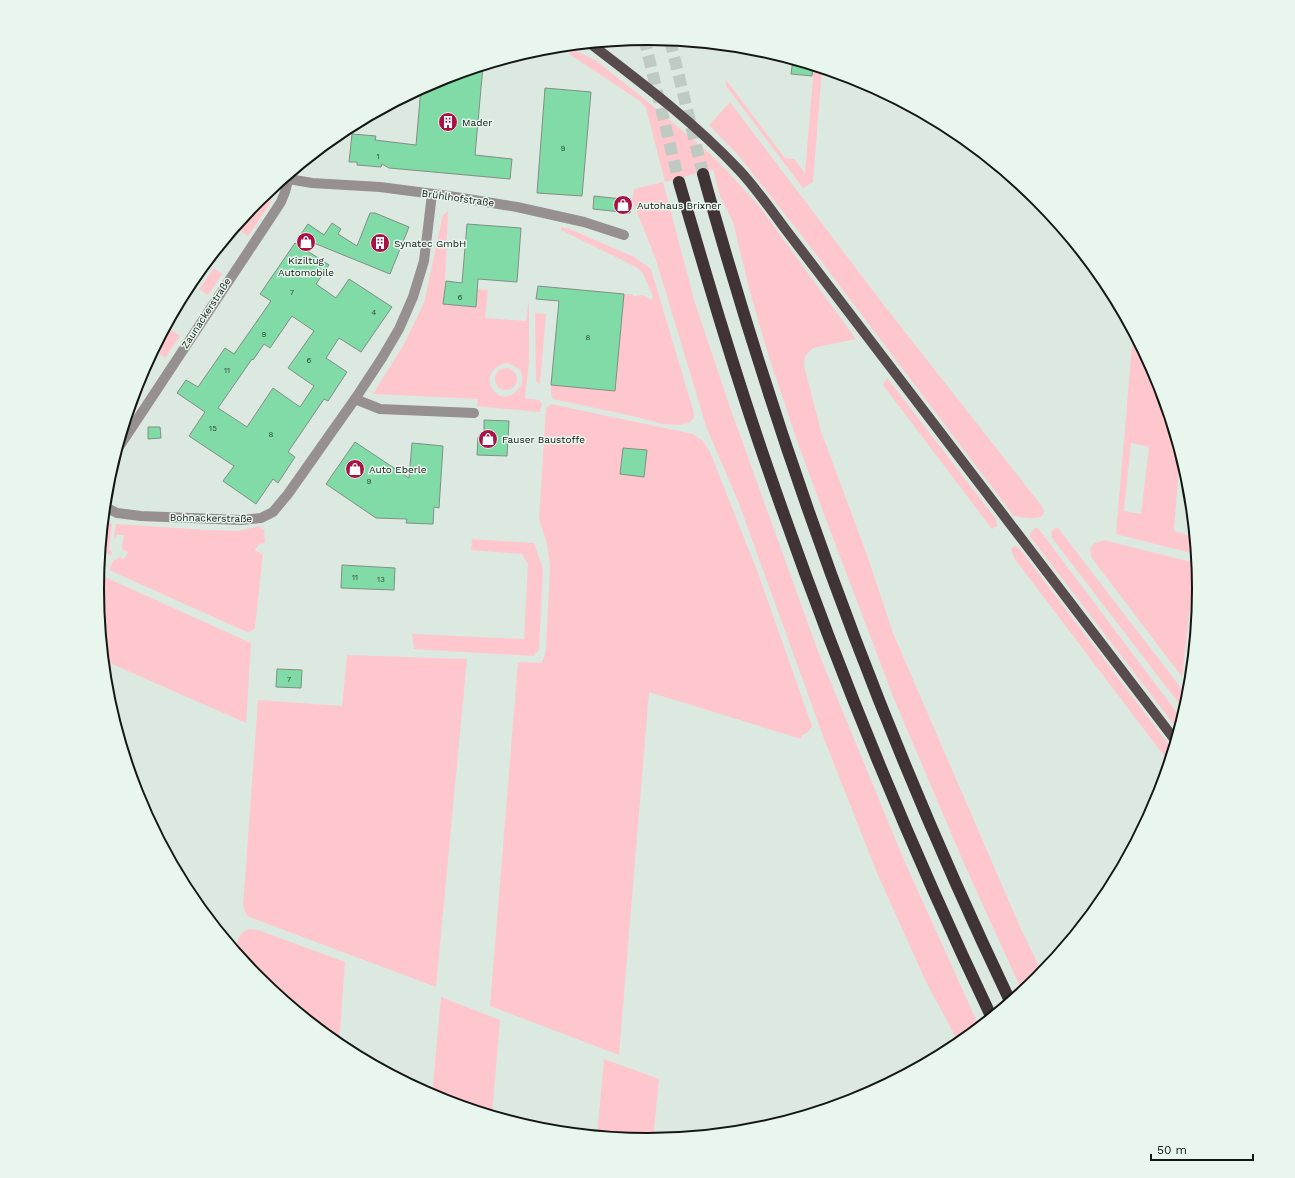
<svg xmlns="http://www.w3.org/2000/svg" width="1295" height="1178" viewBox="0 0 1295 1178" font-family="'Work Sans',sans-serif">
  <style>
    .green { fill: #fec7ce; fill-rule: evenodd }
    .building { fill: #81dba6; stroke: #828e86; fill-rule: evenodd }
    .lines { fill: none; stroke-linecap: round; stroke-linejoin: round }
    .highway-tunnel { stroke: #becac2; stroke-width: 12; stroke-dasharray: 12 6; stroke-linecap: butt }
    .minor { stroke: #979091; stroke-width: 10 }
    .major { stroke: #574b4d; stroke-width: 10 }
    .highway { stroke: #403335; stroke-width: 12 }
    .labels { text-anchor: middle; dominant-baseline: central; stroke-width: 3; stroke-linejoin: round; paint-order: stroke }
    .number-label { font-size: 8px; fill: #2e4939 }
    .poi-label { font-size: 10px; fill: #131815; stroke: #e9f6ed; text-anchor: start }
    .street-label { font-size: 10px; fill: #131815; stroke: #e9f6ed }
    .rim { fill: none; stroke: #131815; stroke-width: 2 }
  </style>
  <rect width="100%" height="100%" fill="#dce9e0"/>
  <!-- green -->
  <g class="green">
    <polygon points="572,49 595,60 637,93 709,153 727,171 759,206 856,339 813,348 805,356 804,366 821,431 867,555 893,633 1020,927 1042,972 1037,979 1022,991 966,868 894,699 833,538 800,449 768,354 750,292 733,222 720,196 713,169 665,182 646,108 640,101 569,54"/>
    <polygon points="814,66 822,69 813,182 803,188 726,86 726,80 785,158 794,159 805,173"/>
    <path d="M730 102 883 304 1041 505 1044 511 1043 515C1036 521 1022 517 1014 516L802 236 739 156 709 125Z"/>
    <polygon points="663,182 695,303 732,413 819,654 904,860 979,1026 959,1043 926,982 877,873 823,736 738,501 707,429 656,260 632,199 634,189"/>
    <polygon points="266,192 273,194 270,204 248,236 239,230 255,209 256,202"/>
    <path d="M448 211 444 304 475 307 477 289 488 290 485 318 526 321 529 300V362L525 398 539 400 542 404 540 412 477 406 478 399 373 394 404 344 424 303 443 215ZM506 363C544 372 506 414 492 388 485 376 494 366 506 363Z"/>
    <polygon points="561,227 572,230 634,257 651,269 694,413 694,418 689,423 678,425 663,424 628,415 553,399 551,394 551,385 615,391 624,294 632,294 634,296 643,295 651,300 653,296 642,272 636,267 561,230"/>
    <polygon points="214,268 222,274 208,295 199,289"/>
    <polygon points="535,313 546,314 540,384 536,381"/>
    <polygon points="171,330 180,336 165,358 157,352"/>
    <path d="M1133 334 1157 378 1180 455 1174 531 1193 537 1195 554 1116 534ZM1131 443 1149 447 1141 514 1124 511Z"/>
    <circle cx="506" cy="379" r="11"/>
    <polygon points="887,378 996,519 997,526 992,529 883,385"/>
    <polygon points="136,385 144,390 129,410"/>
    <path d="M551 404 693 434 703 441 710 452 758 573 812 726C810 730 807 734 802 735L801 739 649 692 619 1055 490 1006 518 662 542 663 546 650 550 565 547 544 539 519 546 408Z"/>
    <polygon points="103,519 112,524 109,550 112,552 111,555 100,550"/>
    <polygon points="116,524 208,530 238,531 259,526 264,530 265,543 260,544 254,550 263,554 255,628 252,631 247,632 109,570 113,561 120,557 124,559 128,552 123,550 122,547 124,535 117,535 115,540 114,534"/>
    <polygon points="1035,528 1038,528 1181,718 1178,730 1029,535"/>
    <polygon points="1055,528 1058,528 1188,697 1184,710 1052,538 1051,532"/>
    <polygon points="472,539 534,543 543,569 539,650 533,656 414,649 412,634 524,639 528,564 522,554 471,550"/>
    <polygon points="1104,540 1195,563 1182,677 1091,557 1090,548 1095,543"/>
    <polygon points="1014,546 1019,548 1172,749 1168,761 1014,558 1011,549"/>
    <polygon points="98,574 251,643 246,723 103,660 97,589"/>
    <polygon points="347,655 467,659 436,987 247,916 243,906 258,700 342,706"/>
    <path d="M248 929 258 930 345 962 339 1045 258 978 236 952C237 941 238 934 248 929Z"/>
    <polygon points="441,997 500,1020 492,1115 432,1096"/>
    <polygon points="604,1059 659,1079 653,1139 597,1135"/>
  </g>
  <!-- building -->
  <g class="building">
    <polygon points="793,60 813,66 812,76 791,74"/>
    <polygon points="483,66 475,155 512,159 510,179 389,168 382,164 381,167 357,165 357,162 349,162 352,134 376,136 375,140 416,145 421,88 437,80"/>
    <polygon points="545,88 591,92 582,196 537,193"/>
    <polygon points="594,196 631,200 630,213 593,209"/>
    <polygon points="370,213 375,213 409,227 390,274 299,237 308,224 324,235 332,223 341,229 338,234 357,246"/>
    <polygon points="467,224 521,228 517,282 478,279 476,307 443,304 446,281 462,283"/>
    <path d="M295 243 329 265 316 284 336 298 349 279 392 307 361 352 339 338 326 358 347 372 328 401 324 399 288 452 295 457 278 483 273 479 256 504 223 481 234 466 189 436 205 412 177 393 186 380 198 387 225 348 234 354 271 301 260 294ZM292 316 314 331 288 368 314 386 300 407 273 388 247 427 218 408 252 359 253 360 264 344 270 348Z"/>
    <polygon points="538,286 624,294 615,391 551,385 559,301 536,299"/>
    <polygon points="484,420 509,421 507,456 477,455 478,437 484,437"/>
    <polygon points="148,427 160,427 161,438 148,439"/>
    <polygon points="355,442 409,478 412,443 443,446 439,508 434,507 433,524 406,523 407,519 376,518 326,484"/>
    <polygon points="623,448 647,450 644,477 620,474"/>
    <polygon points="342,565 395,568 394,590 341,588"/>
    <polygon points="277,669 302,670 301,688 276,687"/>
  </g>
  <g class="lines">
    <!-- highway-tunnel -->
    <g class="highway-tunnel">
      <polyline points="644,38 679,182"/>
      <polyline points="670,40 703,174"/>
    </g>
    <!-- minor -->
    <g class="minor">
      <polyline points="283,178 312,183 380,187 449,196 517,207 584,222 624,235"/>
      <polyline points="355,399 380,409 474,413"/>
      <polyline points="117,450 281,202 285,192 290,173"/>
      <polyline points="105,507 117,513 141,516 241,520 261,518 273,512 288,494 355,399 382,358 399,329 413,297 424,261 432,194"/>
    </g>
    <!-- major -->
    <path class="major" d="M591 44C642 83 694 122 739 170 756 188 771 210 786 230L1175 740"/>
    <!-- highway -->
    <g class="highway">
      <path d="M703 174C782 458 883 735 1010 1001"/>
      <path d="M679 182C707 278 735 374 768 469 832 655 906 838 991 1016"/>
    </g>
  </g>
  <!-- icons -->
  <defs>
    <symbol id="building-disc" viewBox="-11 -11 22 22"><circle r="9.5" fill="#a81246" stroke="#e9f6ed"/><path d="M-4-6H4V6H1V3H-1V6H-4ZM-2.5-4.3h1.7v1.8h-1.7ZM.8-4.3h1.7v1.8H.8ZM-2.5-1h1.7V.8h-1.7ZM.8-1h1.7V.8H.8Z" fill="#fff"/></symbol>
    <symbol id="shop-disc" viewBox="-11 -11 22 22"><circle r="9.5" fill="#a81246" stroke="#e9f6ed"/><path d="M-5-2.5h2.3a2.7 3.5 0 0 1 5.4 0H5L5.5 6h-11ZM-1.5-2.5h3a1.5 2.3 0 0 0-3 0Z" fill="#fff"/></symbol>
  </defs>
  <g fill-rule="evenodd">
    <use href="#building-disc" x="437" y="111" width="22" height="22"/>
    <use href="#shop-disc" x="612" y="194" width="22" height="22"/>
    <use href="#shop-disc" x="295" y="231" width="22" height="22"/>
    <use href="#building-disc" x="369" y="232" width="22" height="22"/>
    <use href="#shop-disc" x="477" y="428" width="22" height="22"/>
    <use href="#shop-disc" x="344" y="458" width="22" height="22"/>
  </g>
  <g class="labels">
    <!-- number labels -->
    <g class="number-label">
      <text x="563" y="148">9</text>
      <text x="378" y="156">1</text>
      <text x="292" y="292">7</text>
      <text x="460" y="297">6</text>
      <text x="374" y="312">4</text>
      <text x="264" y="334">9</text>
      <text x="588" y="337">8</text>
      <text x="309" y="360">6</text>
      <text x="227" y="370">11</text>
      <text x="213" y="428">15</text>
      <text x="271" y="434">8</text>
      <text x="369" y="481">9</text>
      <text x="355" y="577">11</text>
      <text x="381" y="579">13</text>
      <text x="289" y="679">7</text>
    </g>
    <!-- poi labels -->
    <g class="poi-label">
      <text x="462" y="122">Mader</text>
      <text x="637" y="205">Autohaus Brixner</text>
      <text x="394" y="243">Synatec GmbH</text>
      <text x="306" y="260" text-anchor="middle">Kiziltug<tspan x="306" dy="12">Automobile</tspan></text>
      <text x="502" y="439">Fauser Baustoffe</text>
      <text x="369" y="469">Auto Eberle</text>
    </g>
    <!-- street labels -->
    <g class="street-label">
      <text transform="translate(458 198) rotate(8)">Brühlhofstraße</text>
      <text transform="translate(206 313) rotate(-57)">Zaunackerstraße</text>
      <text transform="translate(211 518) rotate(1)">Bohnackerstraße</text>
    </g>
  </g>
  <!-- crop -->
  <path d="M0 0H1295V1178H0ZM104 589a544 544 0 1 1 1088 0a544 544 0 1 1-1088 0Z" fill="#e9f6ed" fill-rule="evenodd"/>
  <path class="rim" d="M104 589a544 544 0 1 1 1088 0a544 544 0 1 1-1088 0Z"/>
  <!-- scale -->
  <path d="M1151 1154v6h102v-6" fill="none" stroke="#131815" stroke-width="2"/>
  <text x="1157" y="1154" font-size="12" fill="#131815" stroke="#e9f6ed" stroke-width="3" paint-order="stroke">50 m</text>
</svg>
